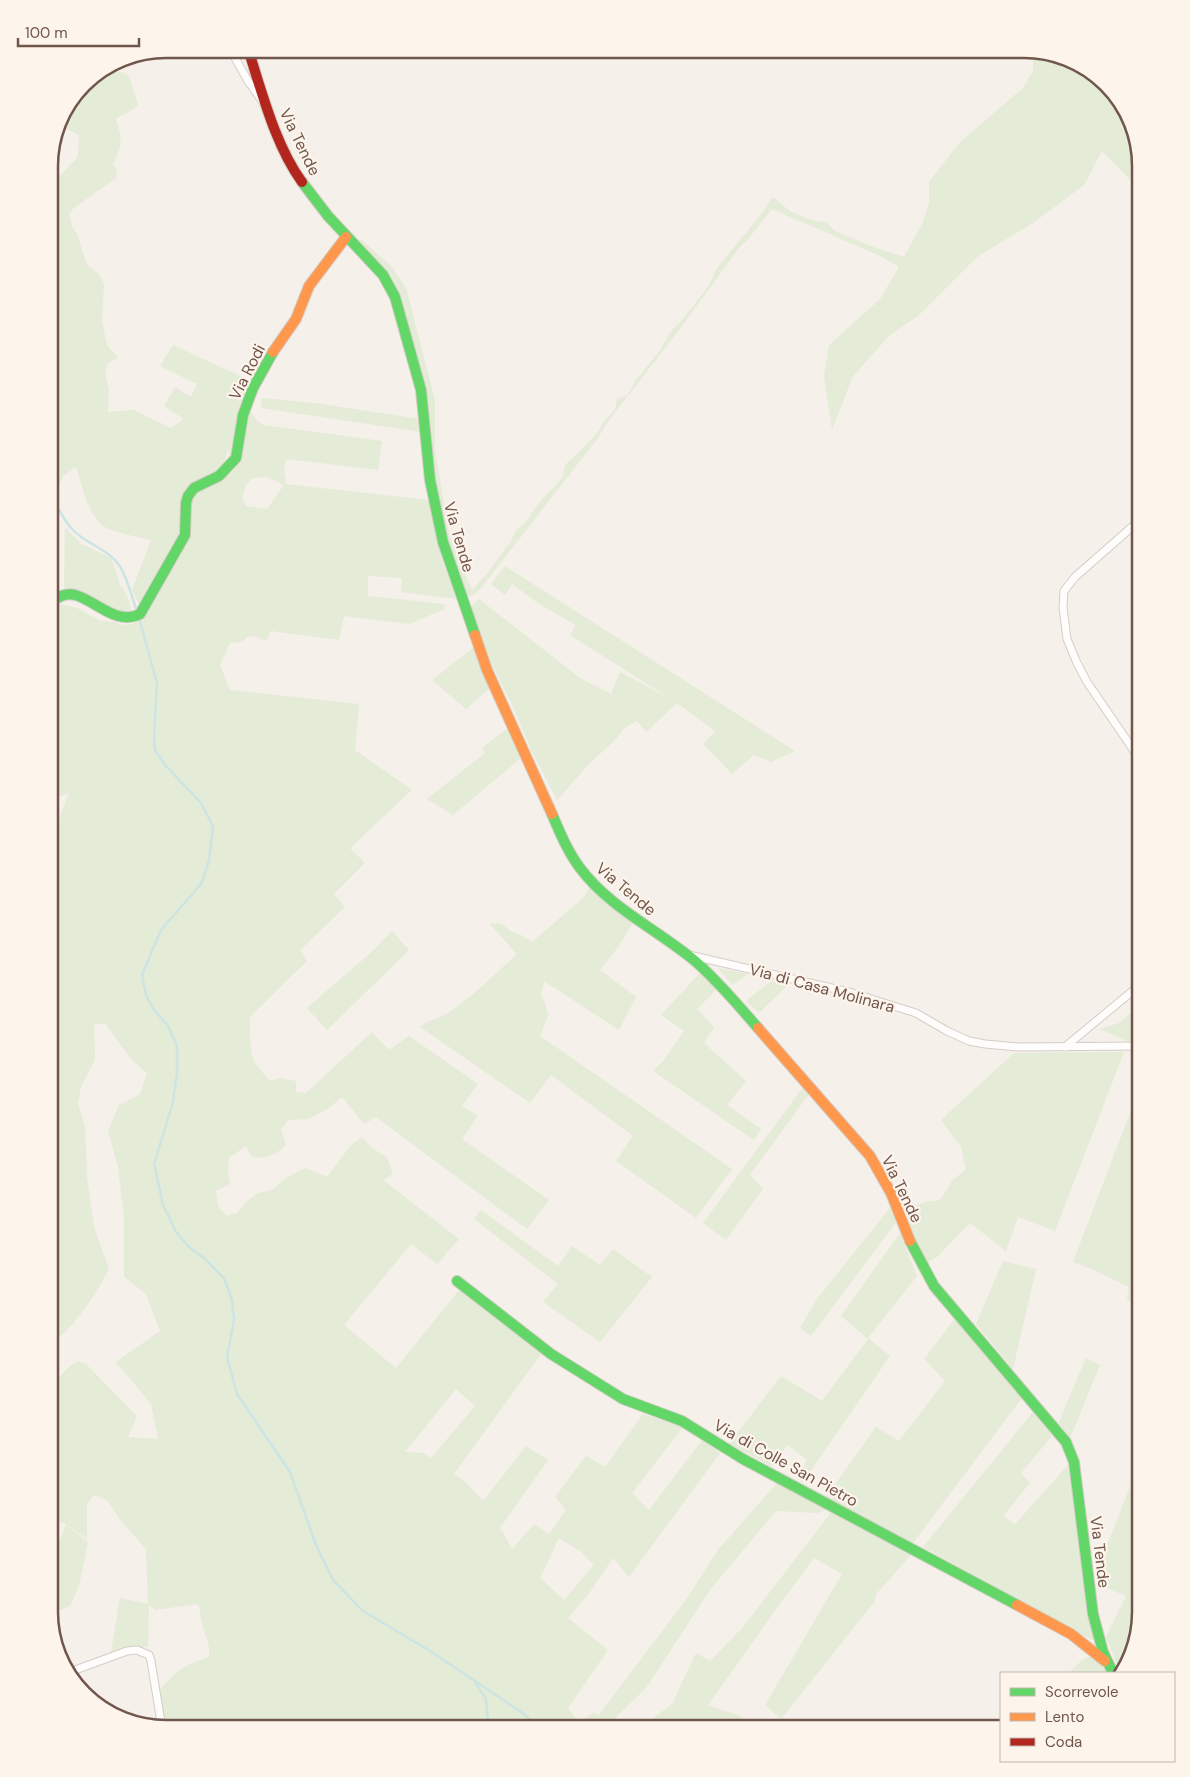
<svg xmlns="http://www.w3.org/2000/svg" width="1190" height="1777" viewBox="0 0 1190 1777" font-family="'DM Sans',sans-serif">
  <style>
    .green { fill: #e4ebd6; fill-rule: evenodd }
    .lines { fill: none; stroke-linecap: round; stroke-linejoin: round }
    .stream { stroke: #cce5e4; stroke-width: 2.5 }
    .street-casing { stroke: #d4cdc8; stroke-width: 9 }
    .fast-casing { stroke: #d4ccc6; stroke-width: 12 }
    .slow-casing { stroke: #d4ccc6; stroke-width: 12 }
    .jam-casing { stroke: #d4ccc6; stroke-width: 12 }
    .street { stroke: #fefdfc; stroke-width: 7 }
    .fast { stroke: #63d668; stroke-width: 10 }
    .slow { stroke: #ff974d; stroke-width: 10 }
    .jam { stroke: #b3261e; stroke-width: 10 }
    .labels { text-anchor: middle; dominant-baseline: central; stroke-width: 4.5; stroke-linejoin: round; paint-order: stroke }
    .street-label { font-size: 16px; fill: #71564c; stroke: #fdf4eb }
    .rim { fill: none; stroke: #71564c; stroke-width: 2.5 }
  </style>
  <rect width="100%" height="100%" fill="#f5f0ea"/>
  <!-- green -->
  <g class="green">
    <polygon points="1033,49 1089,68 1126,107 1141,165 1141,191 1102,151 1084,185 1033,223 977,257 919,315 889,336 853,376 832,430 824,376 829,345 880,299 899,267 880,256 772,209 745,243 742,244 679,330 607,423 598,438 481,588 474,595 466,597 445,535 432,472 429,422 426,397 400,295 392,279 357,242 359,240 362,240 392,267 406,288 435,400 435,450 449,533 463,570 472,590 486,575 511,541 516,530 524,524 542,499 557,484 563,476 565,465 586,445 600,429 603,422 615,409 617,398 627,396 635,381 659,352 671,331 681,321 708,287 717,268 762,213 771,199 774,198 791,212 815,221 826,222 835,231 876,248 904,257 923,222 929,203 929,182 960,142 1024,87 1033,71"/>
    <path d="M108 66 129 76 138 105C132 112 123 113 116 119 122 138 123 145 113 164L117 170 116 178 74 208 69 213 72 227 77 234 87 265 99 274 104 284 102 321 107 345 118 358 108 363 105 373 109 389 108 412 134 410 171 428 184 419 164 406 175 387 191 397 197 384 160 366 173 345 251 381 243 402C250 410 254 419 263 425L382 441 378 470 286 459 284 471 286 481 285 484 429 500 441 555 456 599 401 592 402 578 368 576V596L444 604 445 609 409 624 344 616 339 640 271 631 266 641 257 637 248 636C243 642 238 643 230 643L220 665 230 690 359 704 355 750 412 790 350 848 365 863 334 894 345 907 300 950 307 961 250 1017C249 1022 251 1054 253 1058 256 1066 264 1074 270 1081L281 1078 296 1081V1092L306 1093 372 1032 389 1050 409 1036 478 1084 462 1106 478 1116 462 1139 549 1200 527 1229 376 1117 364 1124 342 1097 329 1108 309 1119 288 1120 281 1130 286 1145C276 1155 266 1159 252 1157L246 1146 229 1158 228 1175 230 1184 216 1191 218 1206 227 1216 237 1213 247 1201 258 1193 272 1190 284 1179 305 1168 327 1177 351 1145 362 1137 372 1148 387 1157 393 1174 383 1180 459 1239 437 1264 411 1244 344 1325 396 1368 460 1289 541 1354 454 1474 464 1481 483 1501 526 1446 548 1460 500 1528 512 1549 534 1524 549 1534 566 1510 555 1497 586 1456 605 1467 643 1414 683 1427 632 1493 649 1510 703 1439 720 1453 629 1577 613 1558 590 1592 568 1618 608 1650 568 1708 578 1722 594 1713 598 1716 688 1597 717 1551 777 1483 827 1509 818 1513 776 1511 710 1590 646 1688 609 1724 612 1727 643 1726 672 1704 696 1653 710 1661 743 1627 833 1510 911 1555 876 1594 875 1601 781 1719 765 1705 842 1574 814 1558 782 1601 708 1705 740 1716 754 1728H158L152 1726 159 1709 157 1693C176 1672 181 1666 209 1657 211 1638 199 1628 200 1608L197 1604 155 1610 149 1605 148 1647H124L111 1652 120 1598 148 1604 146 1549 121 1521 108 1501 94 1495 87 1504V1539L64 1523 49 1522V1452L58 1443 49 1450V1387L71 1365 79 1361 86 1364 137 1416 128 1437 158 1439 151 1404 116 1362 160 1331 146 1294 124 1277V1217L118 1167 108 1131 119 1105 140 1094 147 1073 130 1058 105 1023 94 1025 95 1059 81 1087 78 1103 85 1127 87 1177 94 1227 109 1269C97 1293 72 1331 49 1345V863L54 850 61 813 69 793 49 800V183L54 182 78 157 79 135 58 124 61 114 83 83ZM228 450 235 469 220 482 211 487 202 481C218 471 223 469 228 450ZM76 467C83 487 86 510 102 525 108 531 141 538 151 540L132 590 138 603 142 605 174 547 183 518 190 531 187 544 173 568 166 576 143 618 132 624 123 625 114 622 101 621 77 608 60 604 51 594 55 592C56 562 61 531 52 502L63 476ZM267 477 284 485 267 509 246 506 242 499 245 487 252 478ZM456 1389 475 1406 431 1458 423 1453 405 1452ZM559 1538 581 1552 594 1565 564 1600 540 1578Z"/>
    <polygon points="262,398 315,403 420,419 422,432 261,408"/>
    <path d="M65 527 81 544 103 554 112 560 120 585 127 595 132 613C125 612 116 611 109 609 93 602 83 587 64 588Z"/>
    <polygon points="505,566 795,751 771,762 754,755 732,774 703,744 715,731 677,703 646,732 637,721 623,729 617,738 588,765 557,800 531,750 514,709 488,657 471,607 479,599 580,678 611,694 620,672 669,698 570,635 576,625 542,606 512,584 505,595 491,584"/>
    <polygon points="474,647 489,689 466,709 432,680"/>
    <polygon points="508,728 521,758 453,815 427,799 485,753 482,748"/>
    <path d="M590 887 636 918 618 947 600 970 636 997 619 1030 544 981 541 996 545 1003 548 1016 540 1036 732 1169 696 1218 616 1161 633 1136 551 1075 530 1103 420 1027C428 1019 440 1019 448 1013 473 996 495 974 517 954L489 923 502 924 512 932 521 935 532 942 583 898Z"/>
    <polygon points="392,931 409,950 327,1030 307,1008 374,950"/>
    <polygon points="718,968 748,974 732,985"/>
    <polygon points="700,973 717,989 697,1009 714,1027 704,1043 746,1081 727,1105 761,1129 754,1140 653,1071 664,1060 684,1031 661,1015"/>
    <polygon points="771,981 789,984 759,1013 746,1001"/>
    <polygon points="1141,1004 1141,1043 1134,1044 1100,1029 1119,1023"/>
    <path d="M1124 1052 1055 1231 1018 1217 1006 1251 970 1223 937 1257 925 1264C918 1251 904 1223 909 1209L925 1202 940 1200 952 1181 966 1169 961 1147 941 1120 1014 1053Z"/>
    <polygon points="803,1087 809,1094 750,1175 763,1189 726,1240 703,1223"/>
    <polygon points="1134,1103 1141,1106 1141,1332 1130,1329 1139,1305 1127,1300 1129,1287 1094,1270 1073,1262"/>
    <polygon points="890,1208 896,1222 811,1336 800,1328 817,1299"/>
    <polygon points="481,1210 558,1266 572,1246 600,1265 613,1249 652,1277 600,1342 543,1302 558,1284 474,1219"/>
    <polygon points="900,1233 917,1276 868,1338 890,1356 803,1482 798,1479 807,1460 788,1445 771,1466 729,1444 781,1376 822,1401 868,1339 841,1316"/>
    <polygon points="1003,1261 1036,1269 1013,1369 976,1324"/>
    <polygon points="956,1317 1022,1398 913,1543 826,1497 876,1427 899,1441 945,1381 924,1359"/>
    <polygon points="1086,1358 1100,1365 1070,1438 1059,1422"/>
    <polygon points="1033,1412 1052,1436 1021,1473 1030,1483 1003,1516 1015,1524 1069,1464 1094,1640 1090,1639 923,1547"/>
    <polygon points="1141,1459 1141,1612 1126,1670 1122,1673 1116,1662 1106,1637 1126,1596 1099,1585 1096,1573"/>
    <polygon points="66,1525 88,1542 79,1586 70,1606 49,1615 49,1553 57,1545"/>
    <path d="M1088 1657C1097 1658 1106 1664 1109 1673H1069L1081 1661Z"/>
  </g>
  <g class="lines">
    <!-- stream -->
    <g class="stream">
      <path d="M49 490C56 503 62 519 73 530 86 544 108 549 119 565 128 579 132 597 137 612"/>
      <polyline points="139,618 157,683 154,739 155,750 165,765 201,803 213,826 209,861 201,884 161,930 142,975 146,995 152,1007 168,1026 177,1046 177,1073 173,1102 154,1164 163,1205 176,1232 190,1248 204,1258 224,1278 232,1300 234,1320 227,1357 237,1394 290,1472 316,1545 333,1580 363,1611 430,1651 524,1714 539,1728"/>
      <polyline points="476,1684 486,1699 488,1724 486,1728"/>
    </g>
    <defs>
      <g id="street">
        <polyline points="230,49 248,81 263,102"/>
        <polyline points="1141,761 1087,682 1077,663 1067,639 1063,607 1064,591 1075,577 1141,519"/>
        <polyline points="689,955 849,992 916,1013 947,1031 969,1041 985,1044 1019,1047 1141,1046"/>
        <polyline points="1065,1047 1141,984"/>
        <polyline points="67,1673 127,1651 137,1650 149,1655 151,1661 162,1728"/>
      </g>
      <g id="fast">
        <polyline points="302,182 328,216 383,275 395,297 421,390 430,480 443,542 475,635"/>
        <path d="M49 602C57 598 66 592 75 595 97 601 116 626 140 614L185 535 186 503 188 496 194 488 219 476 236 458 243 415 253 388 273 352"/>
        <path d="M552 814C560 833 568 852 580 868 610 908 658 930 695 961 718 981 738 1005 758 1028"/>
        <polyline points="910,1241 934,1286 1066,1442 1074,1462 1093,1614 1103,1652 1113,1673"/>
        <polyline points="457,1281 551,1354 623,1399 682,1421 743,1459 1017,1605"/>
      </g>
      <g id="slow">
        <polyline points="273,352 296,319 309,286 346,237"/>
        <polyline points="475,635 487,670 552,814"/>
        <polyline points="758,1028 870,1156 891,1193 910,1241"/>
        <polyline points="1017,1605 1071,1634 1105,1661"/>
      </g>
      <path id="jam" d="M248 49C262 92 275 145 302 182"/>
    </defs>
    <!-- street casing -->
    <use href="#street" class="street-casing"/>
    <!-- fast casing -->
    <use href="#fast" class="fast-casing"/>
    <!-- slow casing -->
    <use href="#slow" class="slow-casing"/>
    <!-- jam casing -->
    <use href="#jam" class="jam-casing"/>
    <!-- street -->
    <use href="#street" class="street"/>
    <!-- fast -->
    <use href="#fast" class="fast"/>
    <!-- slow -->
    <use href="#slow" class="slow"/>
    <!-- jam -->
    <use href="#jam" class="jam"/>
  </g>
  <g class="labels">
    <!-- street labels -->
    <g class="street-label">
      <text transform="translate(300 142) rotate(64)">Via Tende</text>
      <text transform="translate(247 372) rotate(-63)">Via Rodi</text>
      <text transform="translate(459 537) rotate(74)">Via Tende</text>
      <text transform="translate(626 889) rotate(40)">Via Tende</text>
      <text transform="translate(822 988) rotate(15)">Via di Casa Molinara</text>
      <text transform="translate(902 1189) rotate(64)">Via Tende</text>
      <text transform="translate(786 1463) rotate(29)">Via di Colle San Pietro</text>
      <text transform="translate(1100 1552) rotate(83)">Via Tende</text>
    </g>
  </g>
  <!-- crop -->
  <path d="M0 0H1190V1777H0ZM166 58H1024A108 108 0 0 1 1132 166V1612A108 108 0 0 1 1024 1720H166A108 108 0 0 1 58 1612V166A108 108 0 0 1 166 58Z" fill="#fdf4eb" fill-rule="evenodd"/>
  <path class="rim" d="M166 58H1024A108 108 0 0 1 1132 166V1612A108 108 0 0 1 1024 1720H166A108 108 0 0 1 58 1612V166A108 108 0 0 1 166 58Z"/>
  <!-- legend -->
  <rect x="1000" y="1672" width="175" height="90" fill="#fdf4eb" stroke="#c5b5ab"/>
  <rect x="1010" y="1688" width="25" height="8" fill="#63d668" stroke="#c5b5ab"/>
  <text x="1045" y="1697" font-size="15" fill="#71564c">Scorrevole</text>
  <rect x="1010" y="1713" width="25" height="8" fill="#ff974d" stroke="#c5b5ab"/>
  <text x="1045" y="1722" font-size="15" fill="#71564c">Lento</text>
  <rect x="1010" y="1738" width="25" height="8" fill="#b3261e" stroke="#c5b5ab"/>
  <text x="1045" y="1747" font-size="15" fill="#71564c">Coda</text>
  <!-- scale -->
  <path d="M18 38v8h121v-8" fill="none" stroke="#71564c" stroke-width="2.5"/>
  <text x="25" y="38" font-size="15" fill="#71564c" stroke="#fdf4eb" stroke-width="4" paint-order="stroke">100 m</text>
</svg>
